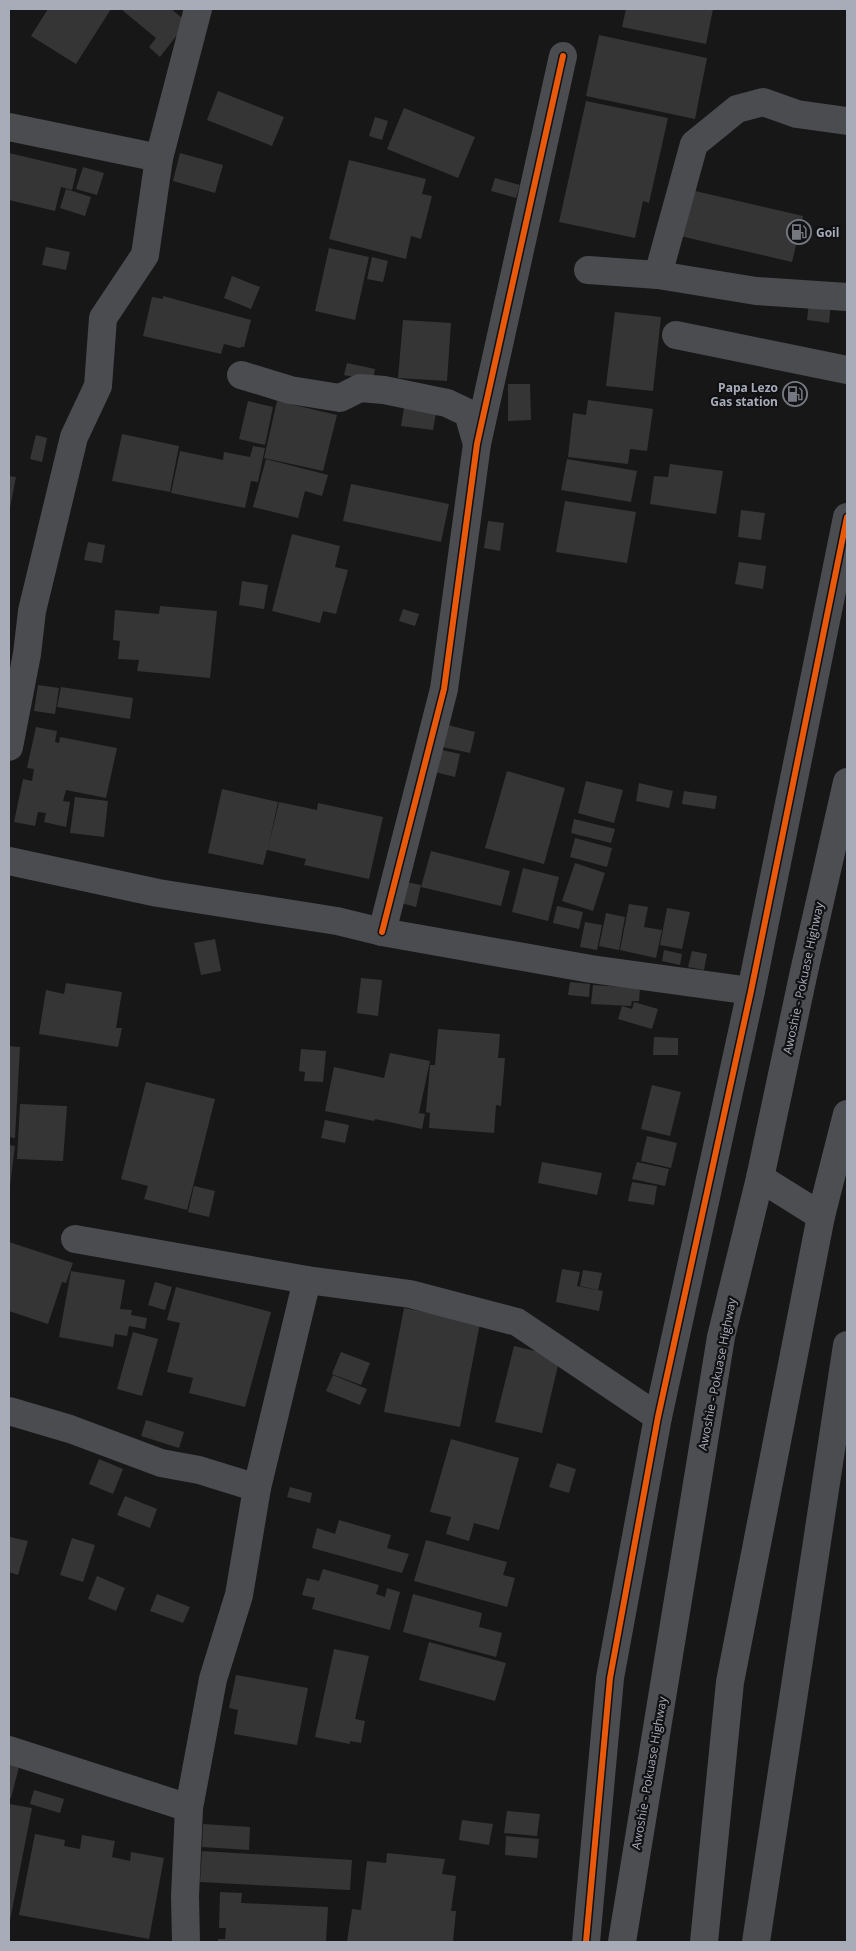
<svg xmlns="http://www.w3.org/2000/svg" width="856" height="1951" viewBox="0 0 856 1951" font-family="'Open Sans',sans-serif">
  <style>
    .building { fill: #353536 }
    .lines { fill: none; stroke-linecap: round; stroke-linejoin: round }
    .minor { stroke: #4b4c50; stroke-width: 28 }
    .major { stroke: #4d4e52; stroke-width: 28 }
    .cycleway-casing { stroke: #111113; stroke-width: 9 }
    .cycleway { stroke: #e8590c; stroke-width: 6 }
    .labels { text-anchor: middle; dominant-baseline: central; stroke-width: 4.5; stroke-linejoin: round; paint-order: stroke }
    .poi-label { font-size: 12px; font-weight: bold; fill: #a8acb9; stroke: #111113; text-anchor: start }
    .street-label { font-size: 12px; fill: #a8acb9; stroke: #111113 }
  </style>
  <rect width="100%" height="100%" fill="#171717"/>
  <!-- building -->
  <g class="building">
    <polygon points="48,9 111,9 76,64 31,36"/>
    <polygon points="123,9 171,9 187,22 160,57 149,47 156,38 122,10"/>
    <polygon points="626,9 713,9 706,44 622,27"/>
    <polygon points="599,35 707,58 695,119 586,96"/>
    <polygon points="218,91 284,117 272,146 207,120"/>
    <polygon points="586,101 668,118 649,203 643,201 635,238 559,222"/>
    <polygon points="404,108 475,137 458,178 387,149"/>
    <polygon points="375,117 388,121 382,140 369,136"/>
    <polygon points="9,153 77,169 72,190 61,187 55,211 9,200"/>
    <polygon points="180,153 223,165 215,193 173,181"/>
    <polygon points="349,160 426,179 422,194 432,196 421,239 411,236 406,259 329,239"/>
    <polygon points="83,167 104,173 97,195 76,189"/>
    <polygon points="495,178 520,185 516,198 491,191"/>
    <polygon points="66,189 91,197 85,216 60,208"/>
    <polygon points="691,190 803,216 792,262 680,236"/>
    <polygon points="46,247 70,252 66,270 42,265"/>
    <polygon points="329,248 369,257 355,320 315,311"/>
    <polygon points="372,257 388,261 383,282 367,279"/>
    <polygon points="232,276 260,287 251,309 224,298"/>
    <polygon points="163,296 251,320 244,347 241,347 240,348 224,344 221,354 143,336 152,297 163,299"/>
    <polygon points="809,302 831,304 829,323 807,320"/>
    <polygon points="615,312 661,317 653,391 606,386"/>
    <polygon points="403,320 451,323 447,381 398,378"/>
    <polygon points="347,363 375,369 373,381 344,375"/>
    <polygon points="508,384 530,384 531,420 508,421"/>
    <polygon points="588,400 653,409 647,451 630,449 628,464 568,457 573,413 586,415"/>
    <polygon points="248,401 273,407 265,445 239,439"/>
    <polygon points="277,401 337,415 323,471 264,458"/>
    <polygon points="404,408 436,413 433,430 401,426"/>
    <polygon points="122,434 179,446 170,492 112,481"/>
    <polygon points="36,435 47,438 42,462 30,459"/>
    <polygon points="253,446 265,448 258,482 251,481 245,508 171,493 180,451 223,460 224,452 250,457"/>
    <polygon points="266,459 328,475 322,496 305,491 298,518 253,507"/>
    <polygon points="567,459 637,471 631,502 561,490"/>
    <polygon points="670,464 723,471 716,514 650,504 654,476 668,477"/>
    <polygon points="9,476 16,477 10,508 9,508"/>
    <polygon points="351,484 449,504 441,542 343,521"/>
    <polygon points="565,501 636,512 627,563 556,552"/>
    <polygon points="741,510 765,513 761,540 738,537"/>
    <polygon points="488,521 504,523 500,551 484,548"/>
    <polygon points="292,534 340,546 335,567 348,570 336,614 323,611 320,623 272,611"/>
    <polygon points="88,542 105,545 102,563 84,560"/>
    <polygon points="739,562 766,566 763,589 735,584"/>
    <polygon points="242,581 268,585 264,609 239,605"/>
    <polygon points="160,606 217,611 210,678 137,671 139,660 118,659 120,641 113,640 115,610 159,614"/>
    <polygon points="403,609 419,614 415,626 399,621"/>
    <polygon points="38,685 59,688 55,714 34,711"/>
    <polygon points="61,687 133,698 130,719 57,707"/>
    <polygon points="444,724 475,732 470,753 438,746"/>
    <polygon points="36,727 57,731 55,742 59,743 60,737 117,748 106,798 66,790 63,801 70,802 66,827 44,822 46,813 38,812 35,826 14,822 23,779 32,781 34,769 27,768"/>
    <polygon points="437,749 460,754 455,777 431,771"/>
    <polygon points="507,771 565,788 544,864 485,848"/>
    <polygon points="586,781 623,790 614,823 578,813"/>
    <polygon points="639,783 673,791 669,808 636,801"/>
    <polygon points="222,789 278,802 268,848 279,802 317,810 318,803 383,817 369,879 304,865 306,859 267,850 263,865 208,853"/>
    <polygon points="684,791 717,796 715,809 682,804"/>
    <polygon points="75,797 108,801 104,837 70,833"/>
    <polygon points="574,819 615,829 611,843 571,833"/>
    <polygon points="575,838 612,848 607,867 570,857"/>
    <polygon points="431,851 510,871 501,906 421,887"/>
    <polygon points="575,863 605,873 593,911 562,901"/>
    <polygon points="523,868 559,877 548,921 512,912"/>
    <polygon points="406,882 421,885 416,907 401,903"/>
    <polygon points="629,904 648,907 644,927 662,930 656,958 620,950"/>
    <polygon points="557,906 583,912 579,929 553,923"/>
    <polygon points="667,908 690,912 682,949 660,945"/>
    <polygon points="606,913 625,917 619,950 599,946"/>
    <polygon points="585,922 602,925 597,950 580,947"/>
    <polygon points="215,939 221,971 201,975 194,943"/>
    <polygon points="664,950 682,954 680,965 662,961"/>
    <polygon points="692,951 707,954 704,970 688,967"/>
    <polygon points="361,978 382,980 378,1016 357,1013"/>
    <polygon points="570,982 590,984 589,997 568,995"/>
    <polygon points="66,983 122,992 116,1028 122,1028 118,1047 39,1034 46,990 64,994"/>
    <polygon points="593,985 640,988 639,1001 632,1001 631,1006 591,1004"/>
    <polygon points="634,1002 658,1009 652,1029 618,1019 622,1006 632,1009"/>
    <polygon points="438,1029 500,1034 498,1058 505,1058 501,1106 496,1105 494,1133 429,1128 430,1113 426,1112 430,1065 435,1065"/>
    <polygon points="654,1037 678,1038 678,1055 653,1055"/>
    <polygon points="9,1046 20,1047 15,1138 9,1137"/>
    <polygon points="301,1049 326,1051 323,1082 304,1081 305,1072 299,1071"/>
    <polygon points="390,1053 430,1061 419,1113 425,1114 422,1129 375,1119 374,1121 325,1111 334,1067 384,1078"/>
    <polygon points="146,1082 215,1099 187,1210 144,1199 148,1186 121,1179"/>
    <polygon points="652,1085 681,1092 670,1136 641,1129"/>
    <polygon points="20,1104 67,1106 63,1161 17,1159"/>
    <polygon points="325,1120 349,1125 345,1143 321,1138"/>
    <polygon points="647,1136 677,1143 671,1168 641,1161"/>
    <polygon points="9,1145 15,1146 10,1186 9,1186"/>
    <polygon points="542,1162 602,1173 597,1195 538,1183"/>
    <polygon points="637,1162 669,1169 665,1186 632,1179"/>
    <polygon points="632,1182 657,1186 654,1205 628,1201"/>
    <polygon points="194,1186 215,1191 209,1217 188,1212"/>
    <polygon points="9,1242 73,1263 66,1283 62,1282 48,1324 9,1311"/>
    <polygon points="562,1269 580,1272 577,1286 603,1291 599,1311 556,1302"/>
    <polygon points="583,1270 602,1273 598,1290 580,1286"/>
    <polygon points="71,1271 125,1280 120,1309 132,1310 131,1315 147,1318 145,1329 129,1326 127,1336 115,1334 113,1347 59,1337"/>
    <polygon points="155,1282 172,1287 165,1310 148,1305"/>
    <polygon points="176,1287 271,1312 245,1407 189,1393 193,1378 167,1372 180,1323 167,1320"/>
    <polygon points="404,1308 480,1323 460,1427 384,1412"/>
    <polygon points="133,1332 158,1339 142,1396 117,1389"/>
    <polygon points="514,1346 560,1357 542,1433 495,1422"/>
    <polygon points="341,1352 370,1363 361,1385 332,1374"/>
    <polygon points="333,1375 367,1389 360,1405 326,1391"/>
    <polygon points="146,1420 184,1432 179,1448 141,1436"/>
    <polygon points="451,1439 519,1458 499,1530 474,1523 469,1541 446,1534 451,1517 430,1512"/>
    <polygon points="99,1459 123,1469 113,1494 89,1484"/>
    <polygon points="557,1463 576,1469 569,1493 549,1487"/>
    <polygon points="290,1487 312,1493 310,1503 287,1497"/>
    <polygon points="125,1496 157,1509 150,1528 117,1515"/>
    <polygon points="339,1520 391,1535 387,1548 409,1554 402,1573 312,1548 317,1528 335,1534"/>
    <polygon points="10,1537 28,1541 18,1575 9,1572"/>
    <polygon points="72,1538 95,1545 83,1582 60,1575"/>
    <polygon points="426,1540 507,1562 503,1575 515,1578 507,1607 414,1581"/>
    <polygon points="323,1569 379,1585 376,1594 385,1597 387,1588 400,1592 390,1630 312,1609 315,1598 302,1595 307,1578 319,1581"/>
    <polygon points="97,1576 125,1588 116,1611 88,1599"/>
    <polygon points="157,1594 190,1607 183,1623 150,1611"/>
    <polygon points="413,1594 482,1613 479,1627 502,1633 496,1657 403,1632"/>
    <polygon points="429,1642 506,1663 495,1701 419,1680"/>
    <polygon points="334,1649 369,1656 355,1719 365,1721 361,1743 350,1741 350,1744 315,1737"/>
    <polygon points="236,1675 308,1688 297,1745 234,1734 238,1710 229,1708"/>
    <polygon points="9,1764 19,1767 11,1798 9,1798"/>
    <polygon points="34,1790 64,1799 60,1813 30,1804"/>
    <polygon points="9,1804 32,1808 10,1920 9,1920"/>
    <polygon points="507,1811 540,1814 537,1836 504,1833"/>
    <polygon points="462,1820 493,1824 489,1845 459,1840"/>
    <polygon points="203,1824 250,1827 249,1850 202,1847"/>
    <polygon points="35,1834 65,1840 64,1846 80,1849 82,1835 115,1841 112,1857 130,1861 131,1852 164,1858 149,1939 19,1915"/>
    <polygon points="506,1836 539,1839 537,1858 505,1855"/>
    <polygon points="202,1851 352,1860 350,1890 200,1882"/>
    <polygon points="387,1853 445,1859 442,1874 456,1876 451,1911 456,1911 453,1942 347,1942 352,1909 361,1910 367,1861 386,1863"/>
    <polygon points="220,1892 242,1893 241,1903 328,1907 326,1942 218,1942 218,1939 225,1939 226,1928 219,1928"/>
  </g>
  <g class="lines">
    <!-- minor -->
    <g class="minor">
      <polyline points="9,127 159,158"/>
      <polyline points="588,270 658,275 756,291 847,297"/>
      <polyline points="658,275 694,144 737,109 763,102 797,114 847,121"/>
      <polyline points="676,335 847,370"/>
      <polyline points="241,375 290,390 340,398 360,388 384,390 447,403 468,413 477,444"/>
      <polyline points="9,747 27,654 32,611 74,437 98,386 103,318 145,255 159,158 198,9"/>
      <polyline points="9,861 158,893 337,921 382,932 591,969 751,991"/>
      <polyline points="382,932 444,689 477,444 563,56"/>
      <polyline points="75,1239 307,1280 410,1294 517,1322 658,1417"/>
      <polyline points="9,1411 70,1429 161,1463 199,1470 257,1488"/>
      <polyline points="9,1750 189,1808"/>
      <polyline points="186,1942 185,1896 189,1808 213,1679 239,1595 257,1488 307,1280"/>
      <polyline points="586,1942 610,1678 658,1417 751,991 847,517"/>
      <polyline points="756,1942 847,1345"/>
    </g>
    <!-- major -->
    <g class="major">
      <polyline points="760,1178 821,1216"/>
      <polyline points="622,1942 721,1337 760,1178 803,976 847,782"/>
      <polyline points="704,1942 730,1682 821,1216 847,1114"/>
    </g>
    <defs>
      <g id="cycleway">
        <polyline points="382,932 444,689 477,444 563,56"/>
        <polyline points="586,1942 610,1678 658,1417 751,991 847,517"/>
      </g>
    </defs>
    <!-- cycleway casing -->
    <use href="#cycleway" class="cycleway-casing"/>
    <!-- cycleway -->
    <use href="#cycleway" class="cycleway"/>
  </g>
  <!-- icons -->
  <defs>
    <symbol id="fuel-ring" viewBox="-11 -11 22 22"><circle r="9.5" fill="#111113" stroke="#757880" stroke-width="1.5"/><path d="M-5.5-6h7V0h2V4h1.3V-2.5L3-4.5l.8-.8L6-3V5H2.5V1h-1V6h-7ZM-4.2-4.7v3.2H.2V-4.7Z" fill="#757880"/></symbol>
  </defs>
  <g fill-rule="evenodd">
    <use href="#fuel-ring" x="785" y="218" width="28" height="28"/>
    <use href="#fuel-ring" x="781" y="380" width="28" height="28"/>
  </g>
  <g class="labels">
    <!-- poi labels -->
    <g class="poi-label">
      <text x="816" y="232">Goil</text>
      <text x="778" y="387" text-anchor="end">Papa Lezo<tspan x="778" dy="14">Gas station</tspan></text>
    </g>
    <!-- street labels -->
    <g class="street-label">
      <text transform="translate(803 978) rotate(-78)">Awoshie - Pokuase Highway</text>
      <text transform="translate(717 1374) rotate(-79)">Awoshie - Pokuase Highway</text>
      <text transform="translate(649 1773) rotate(-80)">Awoshie - Pokuase Highway</text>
    </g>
  </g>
  <!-- border -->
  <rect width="856" height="1951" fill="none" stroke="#a8acb9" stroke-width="20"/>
</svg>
